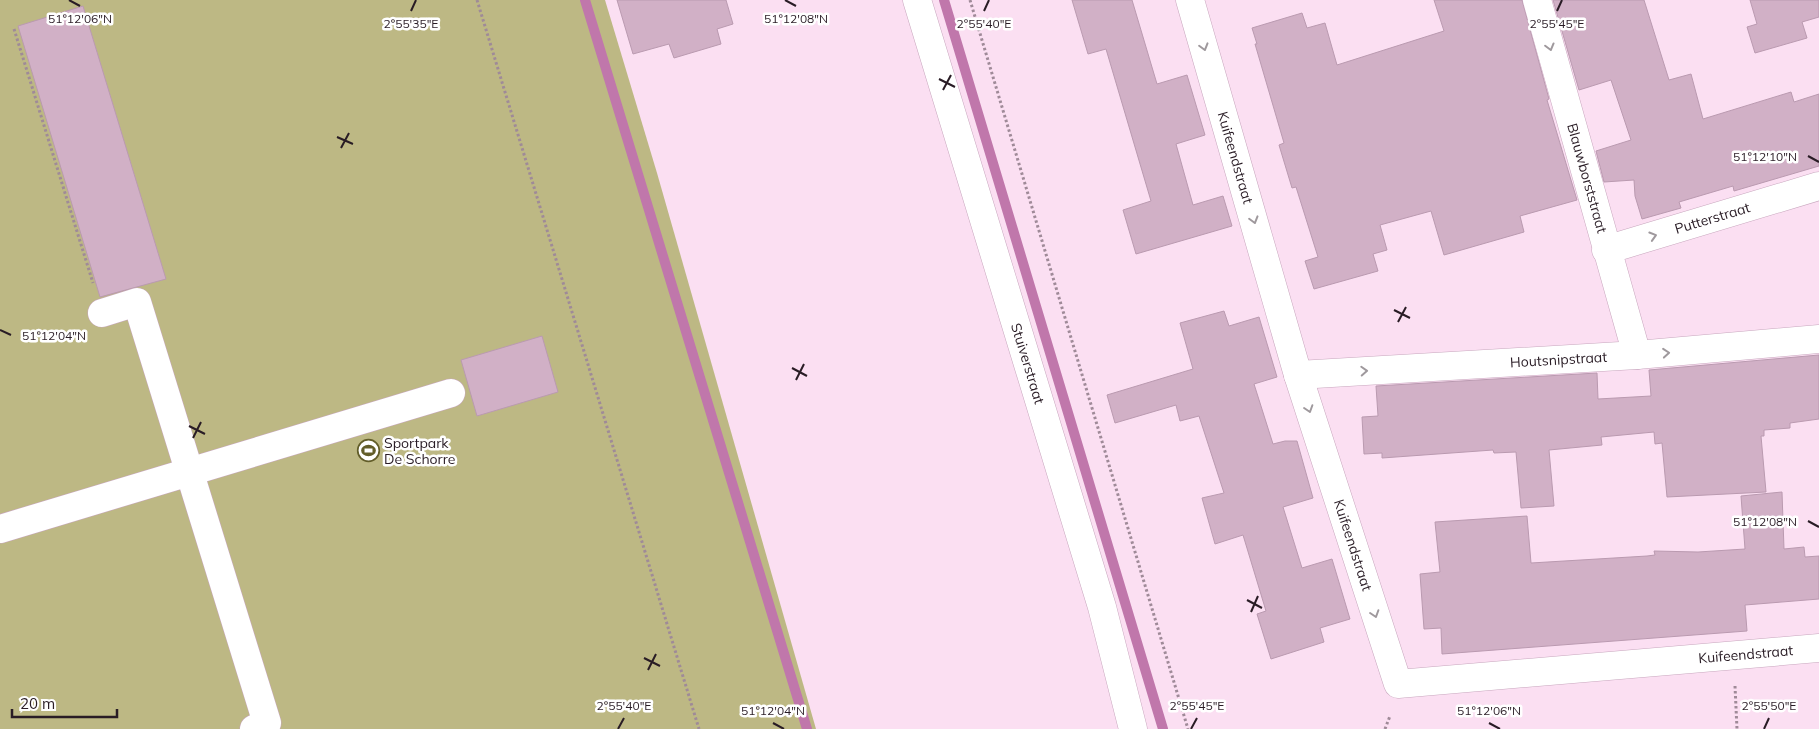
<svg xmlns="http://www.w3.org/2000/svg" width="1819" height="729" viewBox="0 0 1819 729" font-family="Mulish,sans-serif">
  <style>
    .green { fill: #bdb884 }
    .lines { fill: none; stroke-linecap: round; stroke-linejoin: round }
    .stream { stroke: #c077ab; stroke-width: 10 }
    .building { fill: #d1b0c6; stroke: #ba9ab0 }
    .minor-casing { stroke: #c8a7be; stroke-width: 29 }
    .path { stroke: #9f8a98; stroke-width: 3; stroke-dasharray: 2.5 2.5; stroke-linecap: butt }
    .minor { stroke: #fff; stroke-width: 28 }
    .oneway { stroke: #9f999d }
    .ticks { fill: none; stroke: #291c25; stroke-width: 2 }
    .labels { text-anchor: middle; dominant-baseline: central; stroke-width: 5; stroke-linejoin: round; paint-order: stroke }
    .street-label { font-size: 14px; fill: #291c25; stroke: #fff }
    .poi-label { font-size: 14px; fill: #291c25; stroke: #fff; text-anchor: start }
    .ticks-label { font-size: 12px; text-anchor: middle; fill: #291c25; stroke: #fff; stroke-width: 5; stroke-linejoin: round; paint-order: stroke }
  </style>
  <rect width="100%" height="100%" fill="#fbdff2"/>
  <!-- green -->
  <polygon class="green" points="0,0 605,0 657,173 816,729 0,729"/>
  <g class="lines">
    <!-- stream -->
    <g class="stream">
      <polyline points="585,0 807,729"/>
      <polyline points="944,0 1163,729"/>
    </g>
  </g>
  <!-- building -->
  <g class="building">
    <polygon points="617,0 726,0 733,24 717,29 721,44 674,58 669,44 633,54"/>
    <polygon points="1072,0 1132,0 1157,84 1187,75 1205,135 1176,144 1193,205 1223,196 1232,226 1136,254 1123,210 1151,201 1106,49 1088,54"/>
    <polygon points="1434,0 1522,0 1549,99 1547,100 1577,200 1520,216 1524,232 1444,255 1431,211 1380,225 1387,250 1373,254 1378,271 1314,289 1305,261 1318,257 1296,187 1292,188 1279,145 1284,143 1255,44 1257,44 1252,28 1302,13 1307,28 1325,23 1337,65 1444,31"/>
    <polygon points="1553,0 1644,0 1669,80 1691,74 1703,119 1791,92 1794,102 1819,94 1819,166 1734,191 1733,186 1679,202 1681,208 1642,219 1635,196 1634,180 1604,182 1596,151 1631,140 1611,80 1579,90"/>
    <polygon points="1750,0 1819,0 1819,17 1802,22 1807,38 1755,53 1747,27 1757,24"/>
    <polygon points="83,6 166,279 100,297 18,26"/>
    <polygon points="1224,311 1229,326 1259,317 1277,377 1254,384 1273,444 1285,441 1297,441 1313,498 1283,507 1302,568 1332,559 1350,619 1320,628 1324,642 1271,659 1257,614 1266,611 1243,535 1215,544 1202,498 1224,493 1199,416 1180,421 1176,405 1115,423 1107,395 1193,369 1180,323"/>
    <polygon points="542,336 558,392 477,416 461,360"/>
    <polygon points="1819,355 1819,419 1790,423 1790,428 1764,430 1764,436 1761,436 1766,492 1667,497 1662,443 1655,444 1654,432 1601,437 1602,445 1549,450 1554,506 1521,508 1516,452 1494,453 1493,450 1382,458 1382,453 1364,454 1362,417 1378,416 1376,386 1597,373 1598,399 1651,396 1649,370"/>
    <polygon points="1782,492 1784,549 1804,547 1805,557 1819,556 1819,599 1745,605 1747,631 1442,654 1441,628 1424,629 1420,574 1440,572 1435,522 1527,516 1531,563 1647,556 1655,555 1654,551 1698,552 1745,549 1741,496"/>
  </g>
  <g class="lines">
    <defs>
      <g id="minor">
        <path id="s1" d="M917 0 1102 607 1133 729"/>
        <path id="s2" d="M1190 0 1298 375 1398 684 1819 648"/>
        <path id="s3" d="M1537 0 1637 355"/>
        <path id="s4" d="M1606 250 1819 186"/>
        <polyline points="102,313 137,302 267,723 254,729"/>
        <path id="s5" d="M1298 375 1637 355 1819 339"/>
        <polyline points="0,529 451,393"/>
      </g>
    </defs>
    <!-- minor casing -->
    <use href="#minor" class="minor-casing"/>
    <!-- path -->
    <g class="path">
      <polyline points="477,0 699,729"/>
      <polyline points="970,0 1188,729"/>
      <polyline points="14,29 93,283"/>
      <polyline points="1735,686 1737,729"/>
      <polyline points="1385,729 1390,716"/>
    </g>
    <!-- minor -->
    <use href="#minor" class="minor"/>
  </g>
  <!-- one-way arrows -->
  <defs><path id="oneway-chevron" d="M-2-3.5L2.5 0L-2 3.5" fill="none" stroke-width="1.6" stroke-linecap="round" stroke-linejoin="round" transform="scale(1.25)"/></defs>
  <g class="oneway">
    <use href="#oneway-chevron" transform="translate(1204 47) rotate(74)"/>
    <use href="#oneway-chevron" transform="translate(1550 47) rotate(75)"/>
    <use href="#oneway-chevron" transform="translate(1254 220) rotate(74)"/>
    <use href="#oneway-chevron" transform="translate(1653 236) rotate(-17)"/>
    <use href="#oneway-chevron" transform="translate(1666 353) rotate(-5)"/>
    <use href="#oneway-chevron" transform="translate(1364 371) rotate(-3)"/>
    <use href="#oneway-chevron" transform="translate(1309 409) rotate(72)"/>
    <use href="#oneway-chevron" transform="translate(1375 614) rotate(72)"/>
  </g>
  <!-- ticks -->
  <path class="ticks" d="M69 0 80 6M785 0 796 6M411 11 416 0M984 11 989 0M1557 11 1562 0M939 79 955 87M943 90 951 75M337 137 353 144M341 148 349 133M1808 156 1819 162M1394 310 1410 318M1398 322 1406 307M0 330 11 335M792 368 807 376M796 380 804 364M189 426 205 434M193 438 201 422M1808 521 1819 527M1247 600 1262 608M1251 612 1258 596M644 658 660 666M648 670 656 654M773 723 784 729M1489 723 1500 729M618 729 624 718M1191 729 1197 718M1764 729 1769 718"/>
  <!-- icons -->
  <defs>
    <symbol id="stadium-ring" viewBox="-11 -11 22 22"><circle r="9.5" fill="#fff" stroke="#625d29" stroke-width="1.5"/><path d="M0-5a6.5 5 0 1 0 0 10a6.5 5 0 1 0 0-10ZM-3.5-1.8h7v3.6h-7Z" fill="#625d29"/></symbol>
  </defs>
  <g fill-rule="evenodd">
    <use href="#stadium-ring" x="356" y="438" width="25" height="25"/>
  </g>
  <g class="labels">
    <!-- street labels -->
    <g class="street-label">
      <text stroke="none"><textPath href="#s2" startOffset="164">Kuifeendstraat</textPath></text>
      <text stroke="none"><textPath href="#s3" startOffset="185">Blauwborststraat</textPath></text>
      <text stroke="none"><textPath href="#s4" startOffset="111">Putterstraat</textPath></text>
      <text stroke="none"><textPath href="#s5" startOffset="261">Houtsnipstraat</textPath></text>
      <text stroke="none"><textPath href="#s1" startOffset="380">Stuiverstraat</textPath></text>
      <text stroke="none"><textPath href="#s2" startOffset="569">Kuifeendstraat</textPath></text>
      <text stroke="none"><textPath href="#s2" startOffset="1064">Kuifeendstraat</textPath></text>
    </g>
    <!-- poi labels -->
    <g class="poi-label">
      <text x="384" y="443">Sportpark<tspan x="384" dy="16">De Schorre</tspan></text>
    </g>
  </g>
  <g class="ticks-label">
    <text x="80" y="23">51°12'06"N</text>
    <text x="796" y="23">51°12'08"N</text>
    <text x="411" y="28">2°55'35"E</text>
    <text x="984" y="28">2°55'40"E</text>
    <text x="1557" y="28">2°55'45"E</text>
    <text x="1765" y="161">51°12'10"N</text>
    <text x="54" y="340">51°12'04"N</text>
    <text x="1765" y="526">51°12'08"N</text>
    <text x="624" y="710">2°55'40"E</text>
    <text x="1197" y="710">2°55'45"E</text>
    <text x="1769" y="710">2°55'50"E</text>
    <text x="773" y="715">51°12'04"N</text>
    <text x="1489" y="715">51°12'06"N</text>
  </g>
  <!-- scale -->
  <path d="M12 709v8h105v-8" fill="none" stroke="#291c25" stroke-width="2.5"/>
  <text x="20" y="709" font-size="15" fill="#291c25" stroke="#ffffff" stroke-width="4" paint-order="stroke">20 m</text>
</svg>
